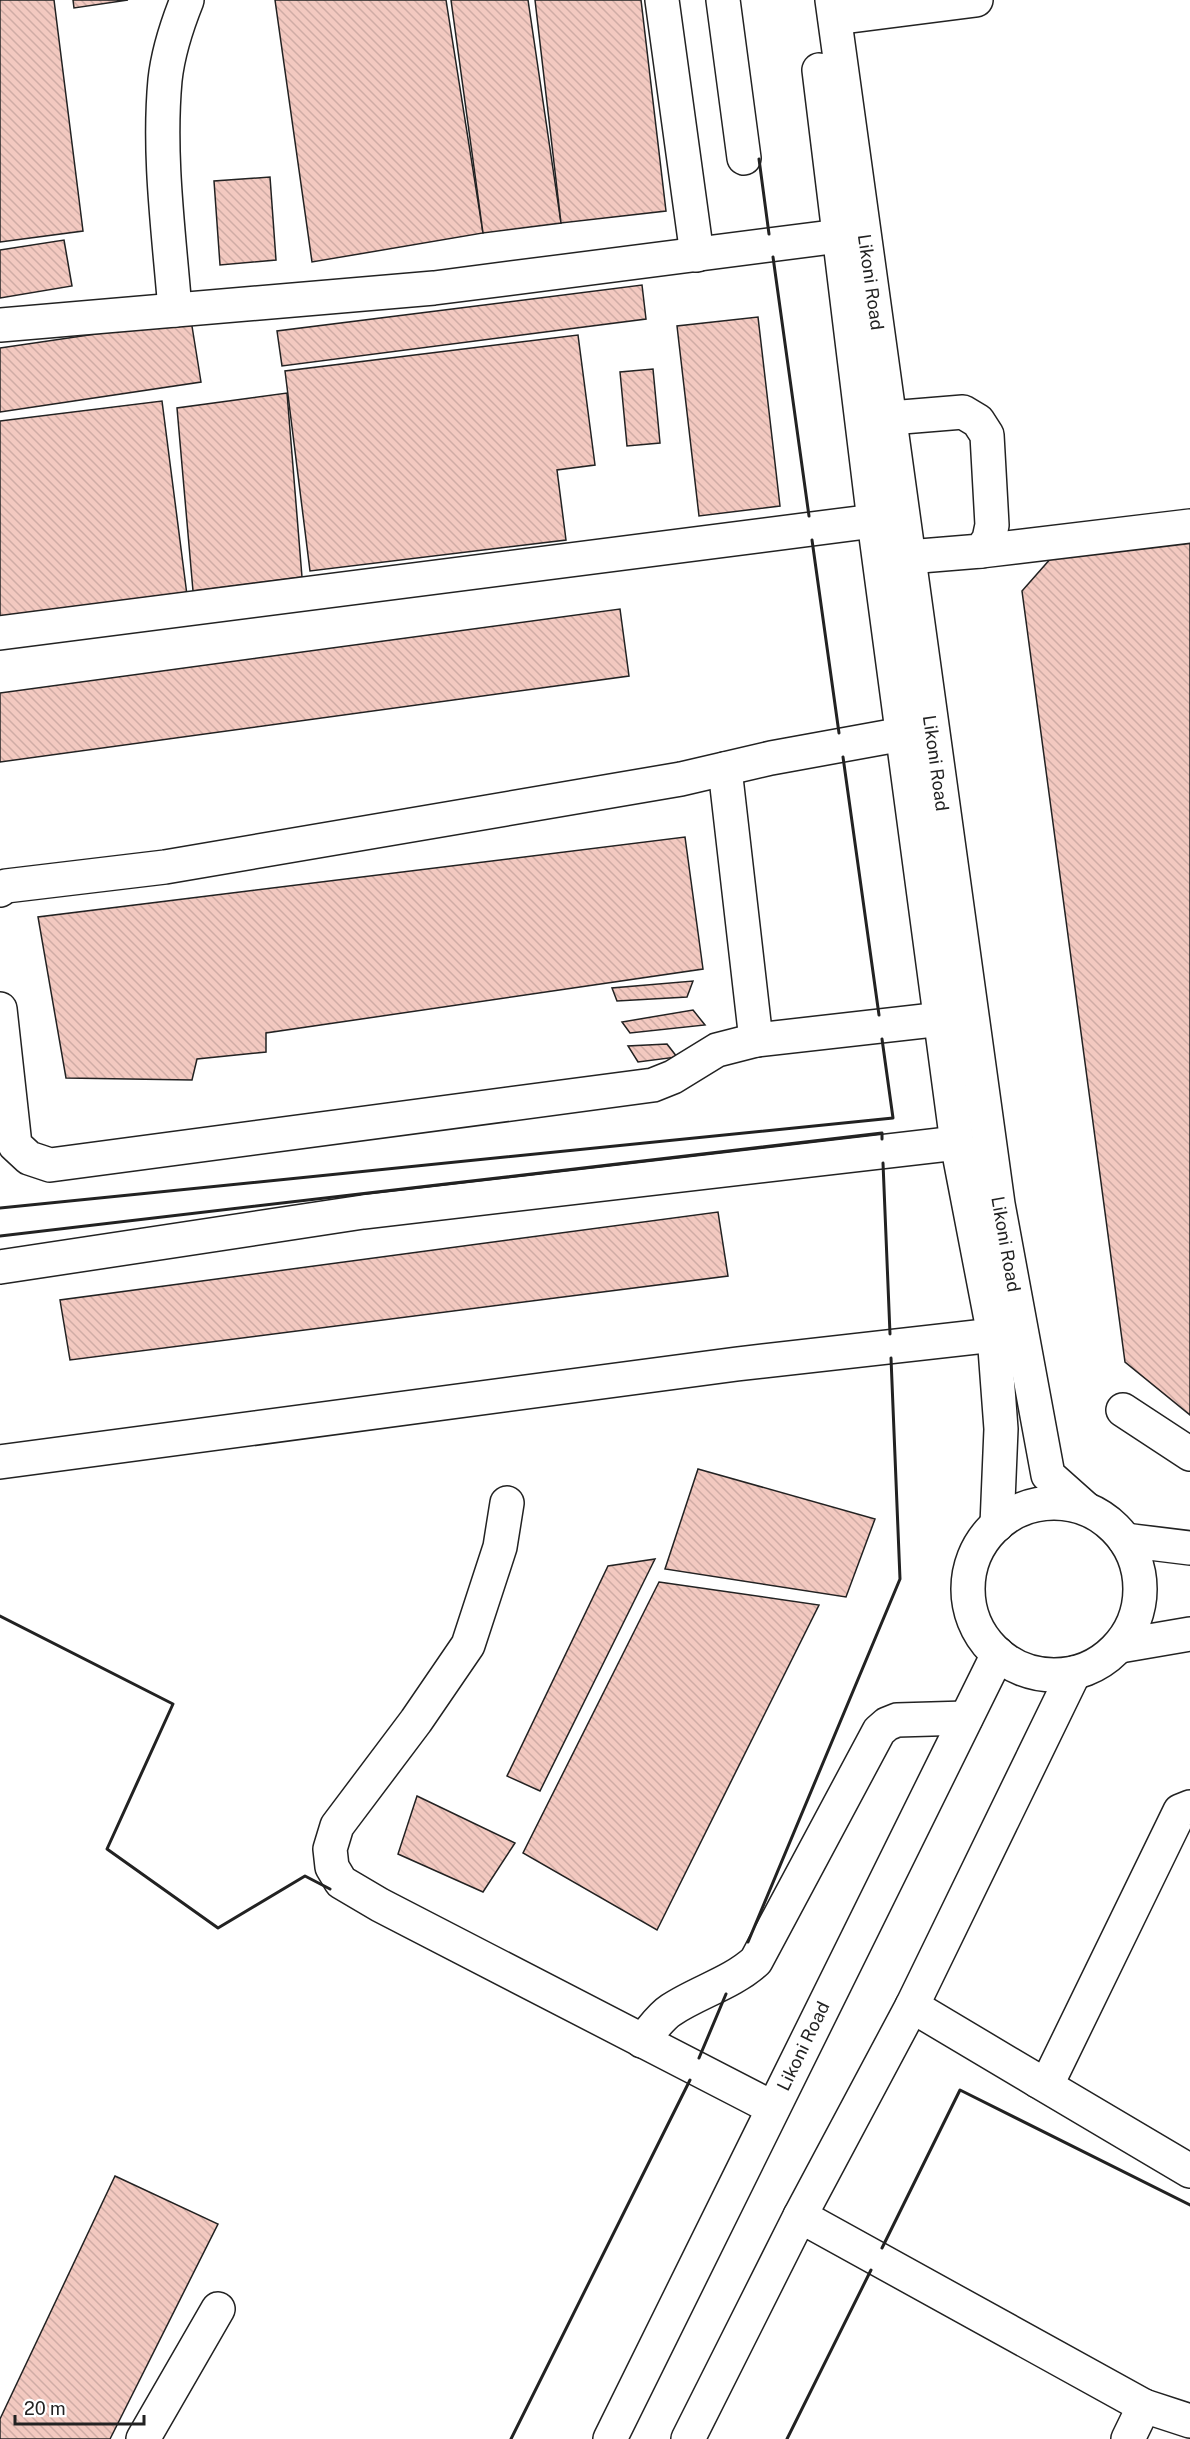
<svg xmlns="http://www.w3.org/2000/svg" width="1190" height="2439" viewBox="0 0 1190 2439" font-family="'Public Sans',sans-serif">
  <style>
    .building { fill: url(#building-back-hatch); stroke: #222; stroke-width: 1.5 }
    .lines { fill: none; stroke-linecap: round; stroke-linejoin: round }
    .minor-casing { stroke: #222; stroke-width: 36 }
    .minor { stroke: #fff; stroke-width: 33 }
    .wall { stroke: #222; stroke-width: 3 }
    .labels { text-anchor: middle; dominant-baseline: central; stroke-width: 4.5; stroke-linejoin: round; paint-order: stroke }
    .street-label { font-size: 18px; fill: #222; stroke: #fff }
  </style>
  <defs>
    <pattern id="building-back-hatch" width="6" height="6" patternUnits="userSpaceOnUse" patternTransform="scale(1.5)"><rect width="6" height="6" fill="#f3c9c0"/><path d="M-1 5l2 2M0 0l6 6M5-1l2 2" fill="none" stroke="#d0aca5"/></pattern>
  </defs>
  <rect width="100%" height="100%" fill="#fff"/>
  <!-- building -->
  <g class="building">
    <polygon points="0,0 54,0 83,231 0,242"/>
    <polygon points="73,0 128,0 74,8"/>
    <polygon points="275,0 446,0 483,233 312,262"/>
    <polygon points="451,0 528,0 561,223 483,233"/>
    <polygon points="535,0 641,0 666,211 561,223"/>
    <polygon points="270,177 276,260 220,265 214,181"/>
    <polygon points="64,240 72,286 0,298 0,250"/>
    <polygon points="642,285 646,319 282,366 277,331"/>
    <polygon points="758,317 780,506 699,516 677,326"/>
    <polygon points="191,320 201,382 0,412 0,348"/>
    <polygon points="578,335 595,465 557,470 566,540 310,571 285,371"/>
    <polygon points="653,369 660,443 627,446 620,372"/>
    <polygon points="287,393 302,577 193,591 177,408"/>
    <polygon points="162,401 187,595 0,619 0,421"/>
    <polygon points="1190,542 1190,1415 1125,1362 1022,591 1052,557"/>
    <polygon points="620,609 629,676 0,762 0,693"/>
    <polygon points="685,837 703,969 266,1033 266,1052 197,1059 192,1080 66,1078 38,917"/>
    <polygon points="693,981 687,997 617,1001 612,988"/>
    <polygon points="693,1010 705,1025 630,1033 622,1022"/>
    <polygon points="667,1044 677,1057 638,1062 628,1046"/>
    <polygon points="718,1212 728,1276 70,1360 60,1300"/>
    <polygon points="698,1469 875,1519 846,1597 665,1569"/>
    <polygon points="655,1559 540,1791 507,1776 608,1566"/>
    <polygon points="659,1582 819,1605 657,1930 523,1853"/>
    <polygon points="417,1796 515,1843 483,1892 398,1854"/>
    <polygon points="115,2176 218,2224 110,2439 0,2439 0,2419"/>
  </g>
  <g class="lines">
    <defs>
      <g id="minor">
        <polyline points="662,0 697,255"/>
        <polyline points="723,0 744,158"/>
        <polyline points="832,0 998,1204 1048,1475 1085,1508"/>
        <polyline points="835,18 976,0"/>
        <polyline points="819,70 874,521 957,1143 994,1335 1001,1429 997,1525"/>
        <path d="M175 310C169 234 158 156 165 80 168 52 177 25 187 0"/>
        <polyline points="0,325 434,288 839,236"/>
        <polyline points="890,418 963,412 978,421 987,435 992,525 989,539 981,551 908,557"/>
        <polyline points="981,551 1190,526"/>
        <polyline points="0,633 874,521"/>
        <polyline points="725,769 756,1040"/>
        <polyline points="0,890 6,886 165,867 681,779 771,758 903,734"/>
        <polyline points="0,1009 15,1145 29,1158 50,1165 653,1085 673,1077 717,1050 756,1040 942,1019"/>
        <polyline points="0,1267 363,1212 957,1143"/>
        <polyline points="1123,1410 1190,1454"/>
        <polyline points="0,1462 737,1364 994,1335"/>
        <polyline points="507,1503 500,1547 468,1645 416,1721 337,1826 330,1849 332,1867 341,1882 380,1905 773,2108"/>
        <circle cx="1054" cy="1589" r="86"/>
        <polyline points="1125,1540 1190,1548"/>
        <polyline points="1120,1646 1190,1634"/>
        <polyline points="912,2006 1038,2081 1050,2078 1180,1811 1190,1807"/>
        <path d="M642 2041C651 2031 660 2017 671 2010 698 1992 732 1983 756 1961L879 1731 887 1724 897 1720 966 1718"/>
        <polyline points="1038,2081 1190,2171"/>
        <polyline points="800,2216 1144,2406 1128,2439"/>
        <polyline points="1144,2406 1190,2421"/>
        <polyline points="143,2439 218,2309"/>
        <polyline points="610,2439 998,1654"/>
        <polyline points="688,2439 800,2216 912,2006 1074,1673"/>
      </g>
    </defs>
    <!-- minor casing -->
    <use href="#minor" class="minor-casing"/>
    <!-- minor -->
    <use href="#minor" class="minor"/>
    <!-- wall -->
    <g class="wall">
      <polyline points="759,159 769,234"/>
      <polyline points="773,257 809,516"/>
      <polyline points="812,540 839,733"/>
      <polyline points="843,757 879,1015"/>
      <polyline points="883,1163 890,1334"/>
      <polyline points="0,1208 893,1118 882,1039"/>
      <polyline points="0,1236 882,1133 882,1139"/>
      <polyline points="0,1616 173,1704 107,1849 218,1928 305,1876 330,1889"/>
      <polyline points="748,1942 900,1579 891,1358"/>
      <polyline points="699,2058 726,1994"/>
      <polyline points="882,2248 960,2090 1190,2205"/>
      <polyline points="511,2439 690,2080"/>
      <polyline points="787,2439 871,2270"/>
    </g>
  </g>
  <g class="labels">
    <!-- street labels -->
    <g class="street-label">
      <text transform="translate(871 282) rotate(82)">Likoni Road</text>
      <text transform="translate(936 763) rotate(82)">Likoni Road</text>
      <text transform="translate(1006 1244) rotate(80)">Likoni Road</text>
      <text transform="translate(803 2046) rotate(-64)">Likoni Road</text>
    </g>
  </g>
  <!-- scale -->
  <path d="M15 2415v9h129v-9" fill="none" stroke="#222222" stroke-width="3"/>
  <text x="24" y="2415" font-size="18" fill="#222222" stroke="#ffffff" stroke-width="4.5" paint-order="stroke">20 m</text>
</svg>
